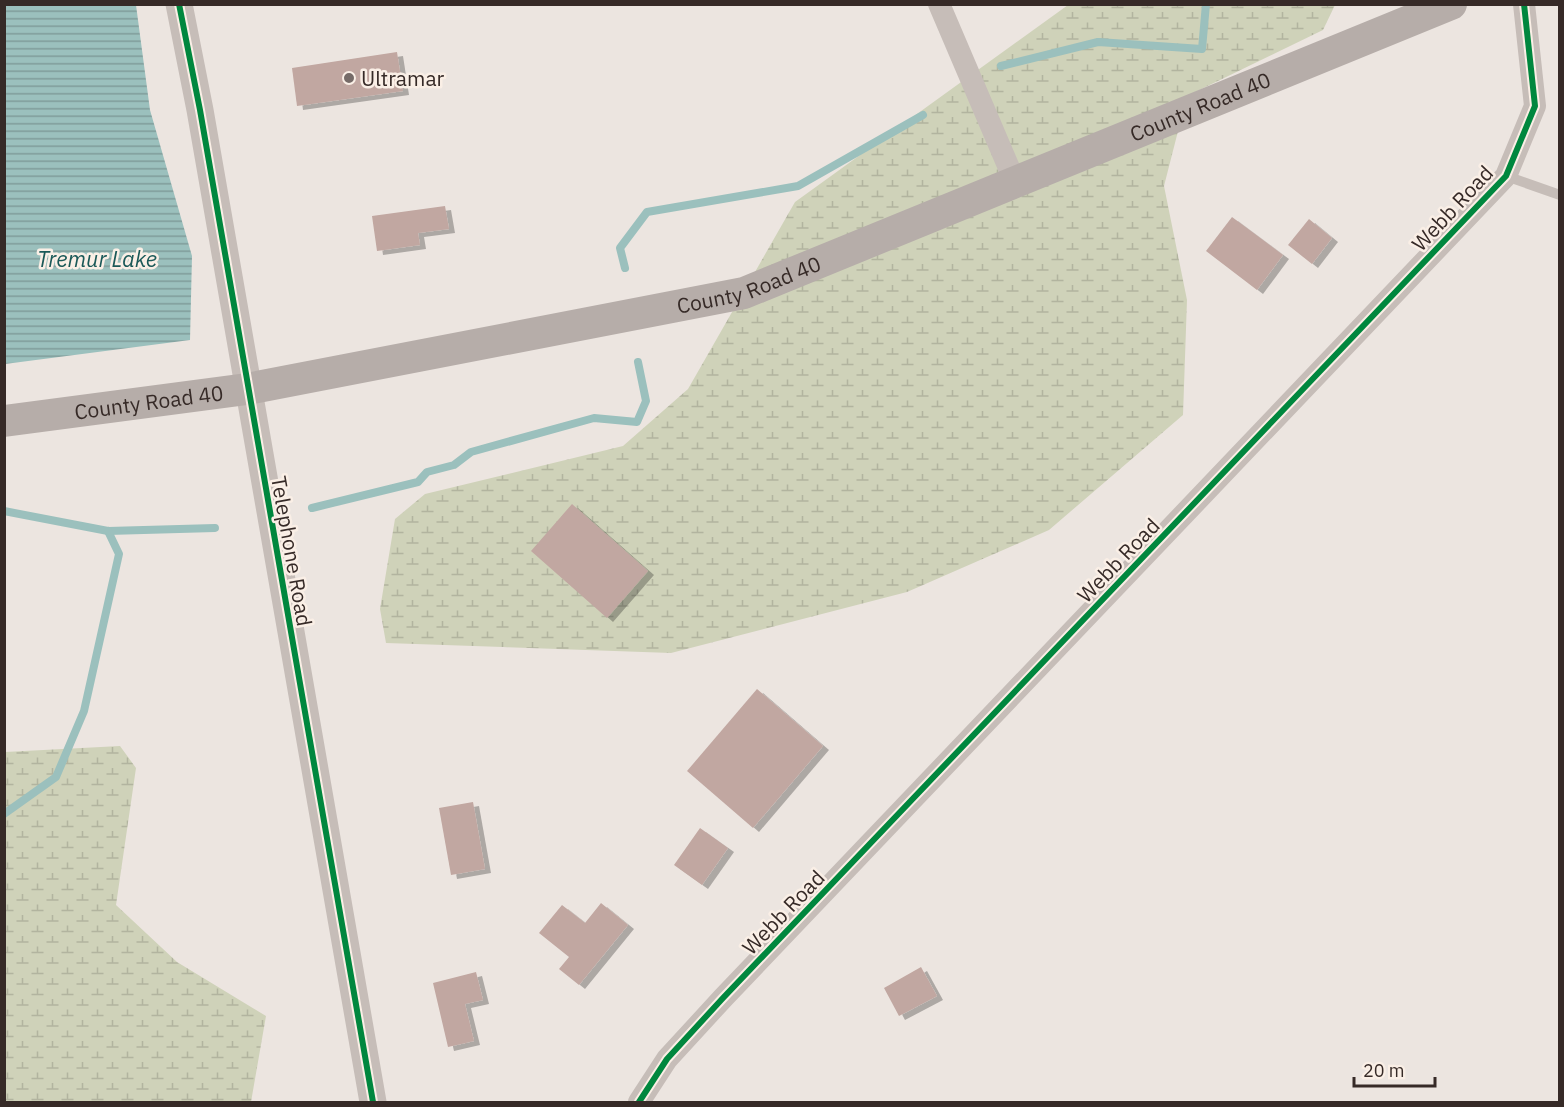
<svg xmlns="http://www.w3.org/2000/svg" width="1564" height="1107" viewBox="0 0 1564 1107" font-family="'IBM Plex Sans',sans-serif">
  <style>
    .wetland { fill: url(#wetland-marsh) }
    .water { fill: url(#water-rules) }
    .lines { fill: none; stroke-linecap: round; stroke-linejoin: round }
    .stream { stroke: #9bc0bd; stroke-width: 8 }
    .building { fill: #c1a7a1; filter: url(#shadow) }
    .service { stroke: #c6bdb8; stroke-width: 10 }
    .minor { stroke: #c6bdb8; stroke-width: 22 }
    .tertiary { stroke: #c6bdb8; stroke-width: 27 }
    .secondary { stroke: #b6ada9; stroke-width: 32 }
    .cycleway-casing { stroke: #faefe6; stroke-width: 10 }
    .cycleway { stroke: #00873e; stroke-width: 6 }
    .poi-dot { fill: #766b68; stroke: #faefe6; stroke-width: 2 }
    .labels { text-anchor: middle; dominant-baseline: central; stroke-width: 5; stroke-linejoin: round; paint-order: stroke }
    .poi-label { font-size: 21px; fill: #362a27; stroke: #faefe6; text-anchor: start }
    .street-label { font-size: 21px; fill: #362a27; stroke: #faefe6 }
    .water-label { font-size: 22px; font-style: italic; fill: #1b5958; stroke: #faefe6 }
  </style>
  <defs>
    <pattern id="wetland-marsh" width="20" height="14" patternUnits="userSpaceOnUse" patternTransform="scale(1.5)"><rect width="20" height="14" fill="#cfd2b9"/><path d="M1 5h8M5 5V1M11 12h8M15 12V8" fill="none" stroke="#b2b49f"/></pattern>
    <pattern id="water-rules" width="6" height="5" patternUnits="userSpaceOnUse" patternTransform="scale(1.5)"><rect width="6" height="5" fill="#9bc0bd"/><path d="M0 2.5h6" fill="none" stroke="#7f9c9a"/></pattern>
    <filter id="shadow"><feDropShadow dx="6" dy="4" stdDeviation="0" flood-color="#0004"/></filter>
  </defs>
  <rect width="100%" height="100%" fill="#ece5e0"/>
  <!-- wetland -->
  <g class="wetland">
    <polygon points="1068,5 1335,5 1323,30 1187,96 1164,186 1187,300 1183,415 1049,530 907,592 671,653 386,643 380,609 395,519 425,494 623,446 688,389 795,202"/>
    <polygon points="120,746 136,768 116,905 177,962 266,1016 251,1102 5,1102 5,752"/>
  </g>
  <!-- water -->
  <polygon class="water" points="4,5 136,5 150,110 192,256 190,340 5,364"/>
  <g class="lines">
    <!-- stream -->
    <g class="stream">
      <polyline points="1001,66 1098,42 1202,49 1206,4"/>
      <polyline points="625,268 620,248 647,212 798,186 923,115"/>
      <polyline points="312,508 418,482 427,472 454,465 471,452 594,418 637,422 646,401 638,362"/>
      <polyline points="4,511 108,531 215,528"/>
      <polyline points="4,814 56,777 84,711 119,554 108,531"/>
    </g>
  </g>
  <!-- building -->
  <g class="building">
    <polygon points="397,52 403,91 297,106 292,68"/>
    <polygon points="445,206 449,229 418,233 420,245 377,251 372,216"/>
    <polygon points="1232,217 1283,255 1257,290 1206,251"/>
    <polygon points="1309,219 1332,238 1312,264 1288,245"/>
    <polygon points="572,504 648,571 607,618 531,551"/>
    <polygon points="757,689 823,746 753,828 687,771"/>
    <polygon points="473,802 485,869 451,875 439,808"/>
    <polygon points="700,828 728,848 702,885 674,865"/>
    <polygon points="601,903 628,925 579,985 559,969 569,957 539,933 562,905 585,923"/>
    <polygon points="921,967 937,996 899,1016 884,988"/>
    <polygon points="476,972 483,1000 465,1004 474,1041 448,1047 433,983"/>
  </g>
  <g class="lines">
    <!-- service -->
    <polyline class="service" points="1506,176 1560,195"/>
    <!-- minor -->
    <g class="minor">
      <polyline points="939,4 1015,182"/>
      <polyline points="639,1102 667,1059 723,998 1506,176 1535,106 1524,4"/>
    </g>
    <!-- tertiary -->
    <polyline class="tertiary" points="179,4 200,110 373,1102"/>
    <!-- secondary -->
    <path class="secondary" id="s1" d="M4 421 247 389 744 293 1451 4"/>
    <defs>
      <g id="cycleway">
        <polyline points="179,4 200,110 373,1102"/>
        <polyline points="639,1102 667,1059 723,998 1506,176 1535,106 1524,4"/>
      </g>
    </defs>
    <!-- cycleway casing -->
    <use href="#cycleway" class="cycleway-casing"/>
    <!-- cycleway -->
    <use href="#cycleway" class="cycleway"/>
  </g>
  <!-- markers -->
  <circle class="poi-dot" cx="349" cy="78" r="6"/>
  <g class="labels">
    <!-- poi labels -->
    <g class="poi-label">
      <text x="361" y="78">Ultramar</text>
    </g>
    <!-- street labels -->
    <g class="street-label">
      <text stroke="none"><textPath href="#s1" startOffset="1244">County Road 40</textPath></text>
      <text transform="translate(1452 208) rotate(-47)">Webb Road</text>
      <text stroke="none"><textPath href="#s1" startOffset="758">County Road 40</textPath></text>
      <text stroke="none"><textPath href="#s1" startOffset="146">County Road 40</textPath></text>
      <text transform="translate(292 551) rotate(80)">Telephone Road</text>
      <text transform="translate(1118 560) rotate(-46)">Webb Road</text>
      <text transform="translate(783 912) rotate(-46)">Webb Road</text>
    </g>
    <!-- water labels -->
    <g class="water-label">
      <text x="97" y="258">Tremur Lake</text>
    </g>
  </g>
  <!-- border -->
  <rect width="1564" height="1107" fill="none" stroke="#362a27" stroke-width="12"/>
  <!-- scale -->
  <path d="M1354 1077v9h81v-9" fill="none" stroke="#362a27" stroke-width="3"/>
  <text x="1363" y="1077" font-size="18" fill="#362a27" stroke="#faefe6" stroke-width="4.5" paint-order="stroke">20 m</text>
</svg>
